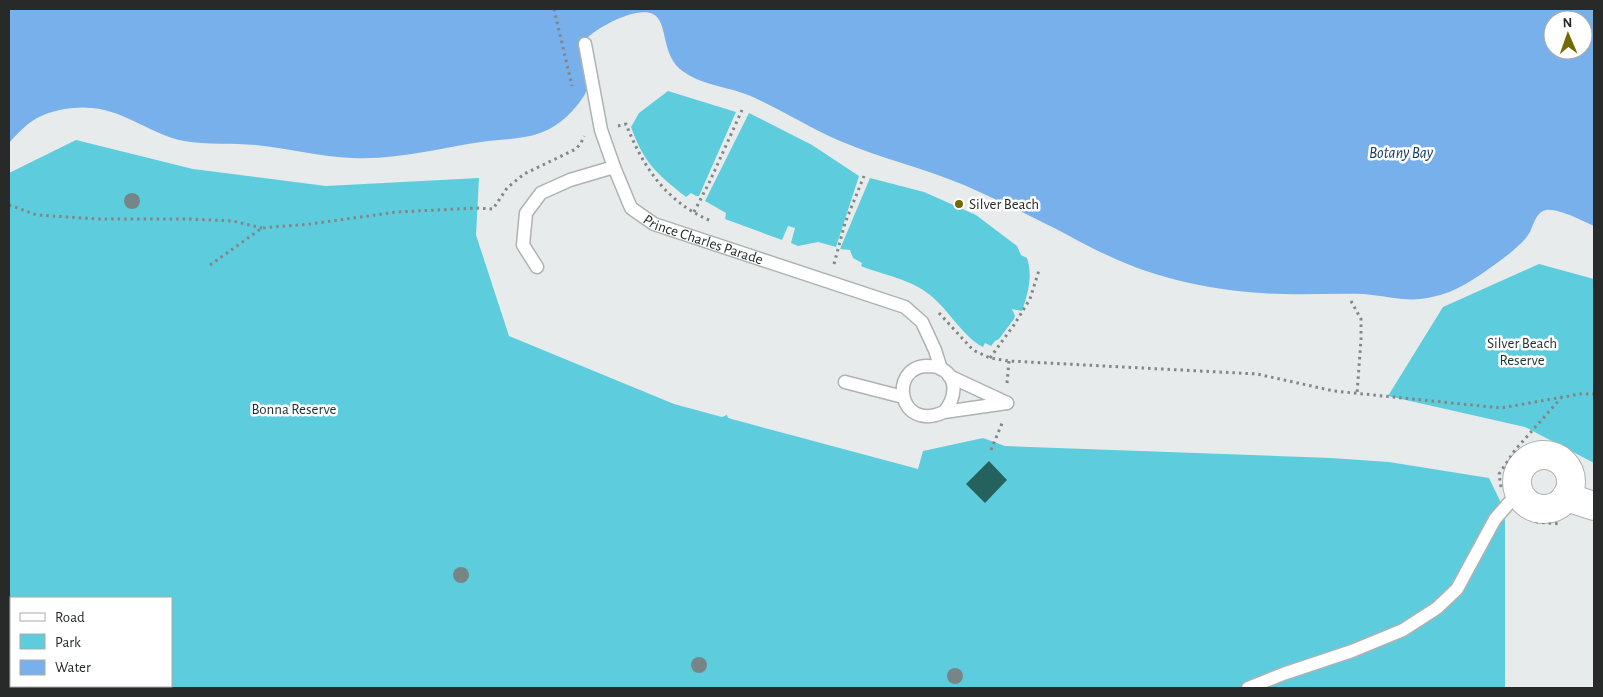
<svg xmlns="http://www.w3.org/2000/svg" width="1603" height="697" viewBox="0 0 1603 697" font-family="'Alegreya Sans',sans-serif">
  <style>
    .green { fill: #5dcdde; fill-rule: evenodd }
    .water { fill: #78b0eb; fill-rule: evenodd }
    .building { fill: #26625d }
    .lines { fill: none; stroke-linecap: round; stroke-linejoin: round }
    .lane-casing { stroke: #aeb2b3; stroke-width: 15 }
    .secondary-casing { stroke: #aeb2b3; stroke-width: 30 }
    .path { stroke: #838687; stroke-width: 3; stroke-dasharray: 2.5 4; stroke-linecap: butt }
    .lane { stroke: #fff; stroke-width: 12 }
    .secondary { stroke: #fff; stroke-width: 28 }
    .tree { fill: #788587 }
    .poi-dot { fill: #736a03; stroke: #fff; stroke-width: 2 }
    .labels { text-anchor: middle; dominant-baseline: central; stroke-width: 5; stroke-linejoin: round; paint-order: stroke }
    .poi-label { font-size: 15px; fill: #282a2a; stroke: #fff; text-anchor: start }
    .street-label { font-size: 15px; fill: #282a2a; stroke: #fff }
    .park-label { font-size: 15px; fill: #1d3134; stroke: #fff }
    .water-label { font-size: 16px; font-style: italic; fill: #173f66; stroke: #fff }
  </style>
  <rect width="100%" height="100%" fill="#e7ebec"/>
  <!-- green -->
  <g class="green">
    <path d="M668 91 736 112 699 196H696L691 193 686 197C656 173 644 163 631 127L639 113Z"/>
    <polygon points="749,113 812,145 859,176 836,247 818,242 798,246 791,243 795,228 788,226 782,240 725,219 726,213 705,201"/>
    <path d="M76 140 193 169 326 186 479 178 476 235 509 336 674 404 722 417 727 415 728 418 918 469 923 451 983 438 1005 446 1331 458 1389 462 1489 478 1505 511V688H9V173ZM11 598H171V686H11Z"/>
    <path d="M870 178 924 192 976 215 1017 246 1021 255 1027 258C1033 276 1028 293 1022 311L1012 309 1015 316 1014 319 999 339 995 341 991 346 985 343 983 347C963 337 949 310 930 295 911 279 883 275 861 266L862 263 853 258 850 250 840 249Z"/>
    <polygon points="1539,264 1594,279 1594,463 1525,427 1388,396 1443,307"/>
  </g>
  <!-- water -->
  <path class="water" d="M9 9H1594V226C1583 221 1558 208 1546 210 1536 212 1534 224 1530 232 1527 237 1523 242 1519 245 1512 252 1505 257 1497 263 1476 278 1457 292 1432 297 1409 303 1387 296 1364 294 1337 293 1311 295 1284 294 1224 293 1161 281 1107 255 1086 246 1067 234 1046 224 1019 210 991 197 964 185 923 168 880 158 840 141 810 128 783 111 753 97 731 87 704 86 684 72 660 57 669 22 653 14 636 6 598 27 586 39 588 56 594 78 585 94 575 111 558 127 540 133 524 139 505 139 488 141 443 147 399 160 353 158 320 157 288 148 256 145 232 143 208 145 184 141 152 135 126 111 92 108 75 106 52 110 37 118 26 124 17 134 9 143ZM1553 20H1583V50H1553Z"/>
  <!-- building -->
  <polygon class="building" points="989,461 1007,480 985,503 966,484"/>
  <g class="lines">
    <defs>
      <g id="lane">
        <polyline points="585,44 601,130 614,167"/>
        <path id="s1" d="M537 267 523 245 526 213 541 193 570 180 614 167 631 208 654 224 905 307 922 322 935 350 941 369"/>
        <polyline points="949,376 1007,403"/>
        <polyline points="845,382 903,397"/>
        <path d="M944 412C955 399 959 379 942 369 937 366 932 366 927 366 888 367 898 433 944 412L1007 403"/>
        <polyline points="1248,688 1283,674 1352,651 1403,630 1437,608 1457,589 1495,519 1509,503 1521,497"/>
      </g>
      <g id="secondary">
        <circle cx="1544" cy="482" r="27"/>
        <polyline points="1566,497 1594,506"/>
      </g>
    </defs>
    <!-- lane casing -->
    <use href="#lane" class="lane-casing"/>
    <!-- secondary casing -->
    <use href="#secondary" class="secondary-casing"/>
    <!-- path -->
    <g class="path">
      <polyline points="554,9 572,86"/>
      <path d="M618 126 626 124C643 167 666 202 711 221"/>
      <polyline points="9,205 37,215 98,219 190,219 233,221 262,228"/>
      <polyline points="694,212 710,181 742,110"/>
      <polyline points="834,264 845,223 864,176"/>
      <polyline points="210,265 262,228 310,224 397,212 477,208 493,209 507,188 524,174 576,149 581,143 584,136"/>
      <polyline points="1351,301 1361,319 1361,339 1357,394"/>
      <polyline points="939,313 973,350 990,358 1009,361 1257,374 1334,391 1501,408 1580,394 1594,394"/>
      <polyline points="990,358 1014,325 1030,299 1039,270"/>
      <polyline points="1007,383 1009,361"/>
      <polyline points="991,450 1003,421"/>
      <polyline points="1501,487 1499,474 1515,450 1561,398"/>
      <polyline points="1524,516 1537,522 1561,524"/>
    </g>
    <!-- lane -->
    <use href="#lane" class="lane"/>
    <!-- secondary -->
    <use href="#secondary" class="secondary"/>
  </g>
  <!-- trees -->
  <g class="tree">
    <circle cx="132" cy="201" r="8"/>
    <circle cx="461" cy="575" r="8"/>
    <circle cx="699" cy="665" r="8"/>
    <circle cx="955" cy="676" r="8"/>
  </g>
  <!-- markers -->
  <circle class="poi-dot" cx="959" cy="204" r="5"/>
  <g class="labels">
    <!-- poi labels -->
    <g class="poi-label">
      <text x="969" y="204">Silver Beach</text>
    </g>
    <!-- street labels -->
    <g class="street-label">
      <text stroke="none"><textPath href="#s1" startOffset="285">Prince Charles Parade</textPath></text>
    </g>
    <!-- park labels -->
    <g class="park-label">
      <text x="1522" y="343">Silver Beach<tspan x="1522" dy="17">Reserve</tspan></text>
      <text x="294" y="409">Bonna Reserve</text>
    </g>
    <!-- water labels -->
    <g class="water-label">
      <text x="1401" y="153">Botany Bay</text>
    </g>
  </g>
  <!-- border -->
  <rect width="1603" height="697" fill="none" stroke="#282a2a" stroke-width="20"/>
  <!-- legend -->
  <rect x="10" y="597" width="162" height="90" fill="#ffffff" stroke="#a9aaaa"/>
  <rect x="20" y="613" width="25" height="8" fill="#ffffff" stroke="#a9aaaa"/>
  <text x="55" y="622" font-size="15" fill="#282a2a">Road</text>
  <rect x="20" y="634" width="25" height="15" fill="#5dcdde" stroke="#a9aaaa"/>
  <text x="55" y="647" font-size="15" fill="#282a2a">Park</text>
  <rect x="20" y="660" width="25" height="15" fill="#78b0eb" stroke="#a9aaaa"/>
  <text x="55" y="672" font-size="15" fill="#282a2a">Water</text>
  <!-- north arrow -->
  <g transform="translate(1568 35) rotate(358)"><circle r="24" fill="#ffffff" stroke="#a9aaaa"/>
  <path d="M0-4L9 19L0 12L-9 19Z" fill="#736a03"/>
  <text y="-8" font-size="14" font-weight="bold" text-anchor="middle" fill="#282a2a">N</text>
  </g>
</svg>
